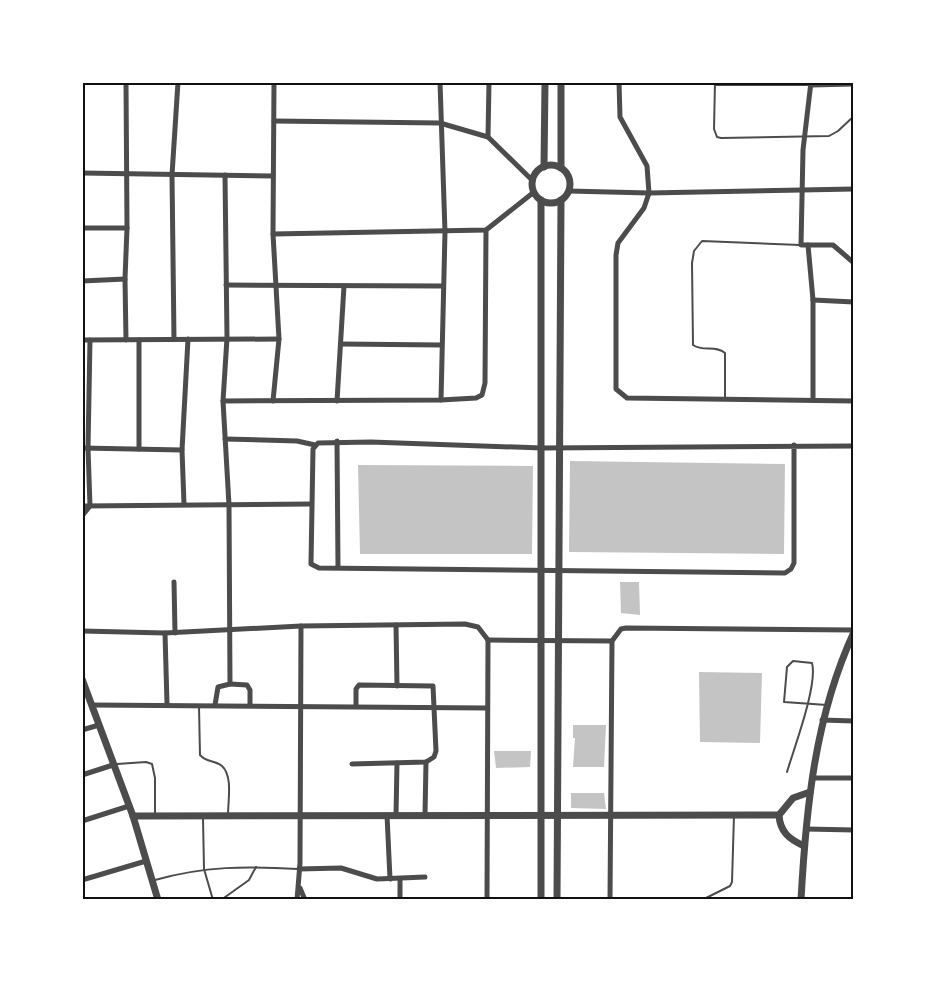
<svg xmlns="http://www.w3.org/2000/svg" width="936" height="982" viewBox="0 0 936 982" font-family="Signika,sans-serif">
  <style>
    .building { fill: #c4c4c4 }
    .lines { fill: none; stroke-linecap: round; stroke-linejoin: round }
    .service { stroke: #4c4c4c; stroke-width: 2 }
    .minor { stroke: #4c4c4c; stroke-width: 5 }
    .tertiary { stroke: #4c4c4c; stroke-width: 7 }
    .neatline { fill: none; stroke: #111; stroke-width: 2 }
  </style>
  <rect width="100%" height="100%" fill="#fff"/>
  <!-- building -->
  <g class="building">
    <polygon points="570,461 785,464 784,554 569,552"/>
    <polygon points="358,465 533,466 532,554 360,554"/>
    <polygon points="620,582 639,582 640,615 621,613"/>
    <polygon points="699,672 762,673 760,743 700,742"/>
    <polygon points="573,725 606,725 604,767 573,767 575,738 573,738"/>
    <polygon points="494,751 531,751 530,767 496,768"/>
    <polygon points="571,793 604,793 606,809 571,808"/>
  </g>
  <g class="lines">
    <!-- service -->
    <g class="service">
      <polyline points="715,82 714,129 717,137 721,138 829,136 838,131 854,116"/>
      <polyline points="715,85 811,85"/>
      <path d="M725 398V353C716 345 703 352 693 345L692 263 694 251 702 241 800 245"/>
      <path d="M199 707 200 755C207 763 215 760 222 766 233 776 228 801 228 815"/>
      <polyline points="117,764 146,762 152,764 155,778 155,815"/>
      <path d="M787 772C794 748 818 685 812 663L793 661 787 667 784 702 827 705"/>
      <polyline points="203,818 204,869 213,900"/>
      <path d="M155 880C204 866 247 866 298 869"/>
      <polyline points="221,900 249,880 256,867"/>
      <polyline points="702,900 730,886 732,882 734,815"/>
    </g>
    <!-- minor -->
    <g class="minor">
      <polyline points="440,82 445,232 441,400"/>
      <polyline points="619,82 620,117 647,166 649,193 644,208 618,243 616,255 616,389 627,398 854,401"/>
      <polyline points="811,82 803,150 801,245 808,245 813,300 813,400"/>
      <polyline points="811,85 854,84"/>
      <polyline points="274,121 440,123 488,137 533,181"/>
      <polyline points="488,137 489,82"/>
      <polyline points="82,173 273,176"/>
      <polyline points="569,191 649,193 854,189"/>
      <polyline points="82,228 127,228"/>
      <polyline points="273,234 486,230 534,192"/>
      <polyline points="808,245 833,245 854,263"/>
      <polyline points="82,281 125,279"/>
      <polyline points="226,285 443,286"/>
      <polyline points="813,300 854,302"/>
      <polyline points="174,339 172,175 178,82"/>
      <polyline points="82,340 279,339"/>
      <polyline points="126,340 125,279 127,228 126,82"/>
      <polyline points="341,344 441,345"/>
      <polyline points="223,401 441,400 476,398 482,395 485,383 486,230"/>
      <polyline points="273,401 279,339 273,234 274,82"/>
      <polyline points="337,401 344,286"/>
      <polyline points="225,439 297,441 315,445"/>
      <polyline points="337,441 338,567"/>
      <polyline points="794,445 794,563 791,569 785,573 319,568 311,564 313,449 318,443 371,442 542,448 854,446"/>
      <polyline points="82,448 182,450"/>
      <polyline points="139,449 139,340"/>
      <polyline points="184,504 182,450 188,339"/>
      <polyline points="82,506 311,504"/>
      <polyline points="82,516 90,506 88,448 90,340"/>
      <polyline points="174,582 175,633"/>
      <polyline points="396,625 397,686"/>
      <polyline points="82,631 165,633 301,626 465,624 478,627 488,640"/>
      <polyline points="165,633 167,704"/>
      <polyline points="488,640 612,641"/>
      <polyline points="230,684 247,685 250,690 250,705"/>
      <polyline points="92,705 487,708"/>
      <polyline points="215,705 218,687 230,684 229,505 223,401 227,338 225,175"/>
      <polyline points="822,720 854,721"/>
      <polyline points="82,730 99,725"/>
      <polyline points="352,764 426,762 434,757 436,751 433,686 359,685 356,689 356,706"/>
      <polyline points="82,775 113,765"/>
      <polyline points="812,778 854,778"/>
      <polyline points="387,815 390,879"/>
      <polyline points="396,815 397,763"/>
      <polyline points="425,815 426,762"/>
      <polyline points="82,821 129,806"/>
      <polyline points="806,829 854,830"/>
      <polyline points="299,869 341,868 377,879 425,877"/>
      <polyline points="400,879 400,900"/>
      <polyline points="82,880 146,861"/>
      <polyline points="300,888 305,900"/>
      <polyline points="297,900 300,863 301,626"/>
      <polyline points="487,900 488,640"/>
      <polyline points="610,900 612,641 621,629 626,628 854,630"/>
    </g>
    <!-- tertiary -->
    <g class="tertiary">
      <circle cx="551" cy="184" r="19"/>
      <polyline points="544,167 545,82"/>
      <polyline points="561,168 561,82"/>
      <polyline points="82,679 133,816 158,900"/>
      <polyline points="133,816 779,815"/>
      <path d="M804 846C789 839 780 832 779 815L793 798 810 792"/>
      <polyline points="541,900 541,200"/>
      <polyline points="557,900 561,200"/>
      <path d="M801 900C806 808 815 716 854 632"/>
    </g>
  </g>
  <!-- border -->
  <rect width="936" height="982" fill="none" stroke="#ffffff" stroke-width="168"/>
  <rect x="84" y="84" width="768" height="814" class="neatline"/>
</svg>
